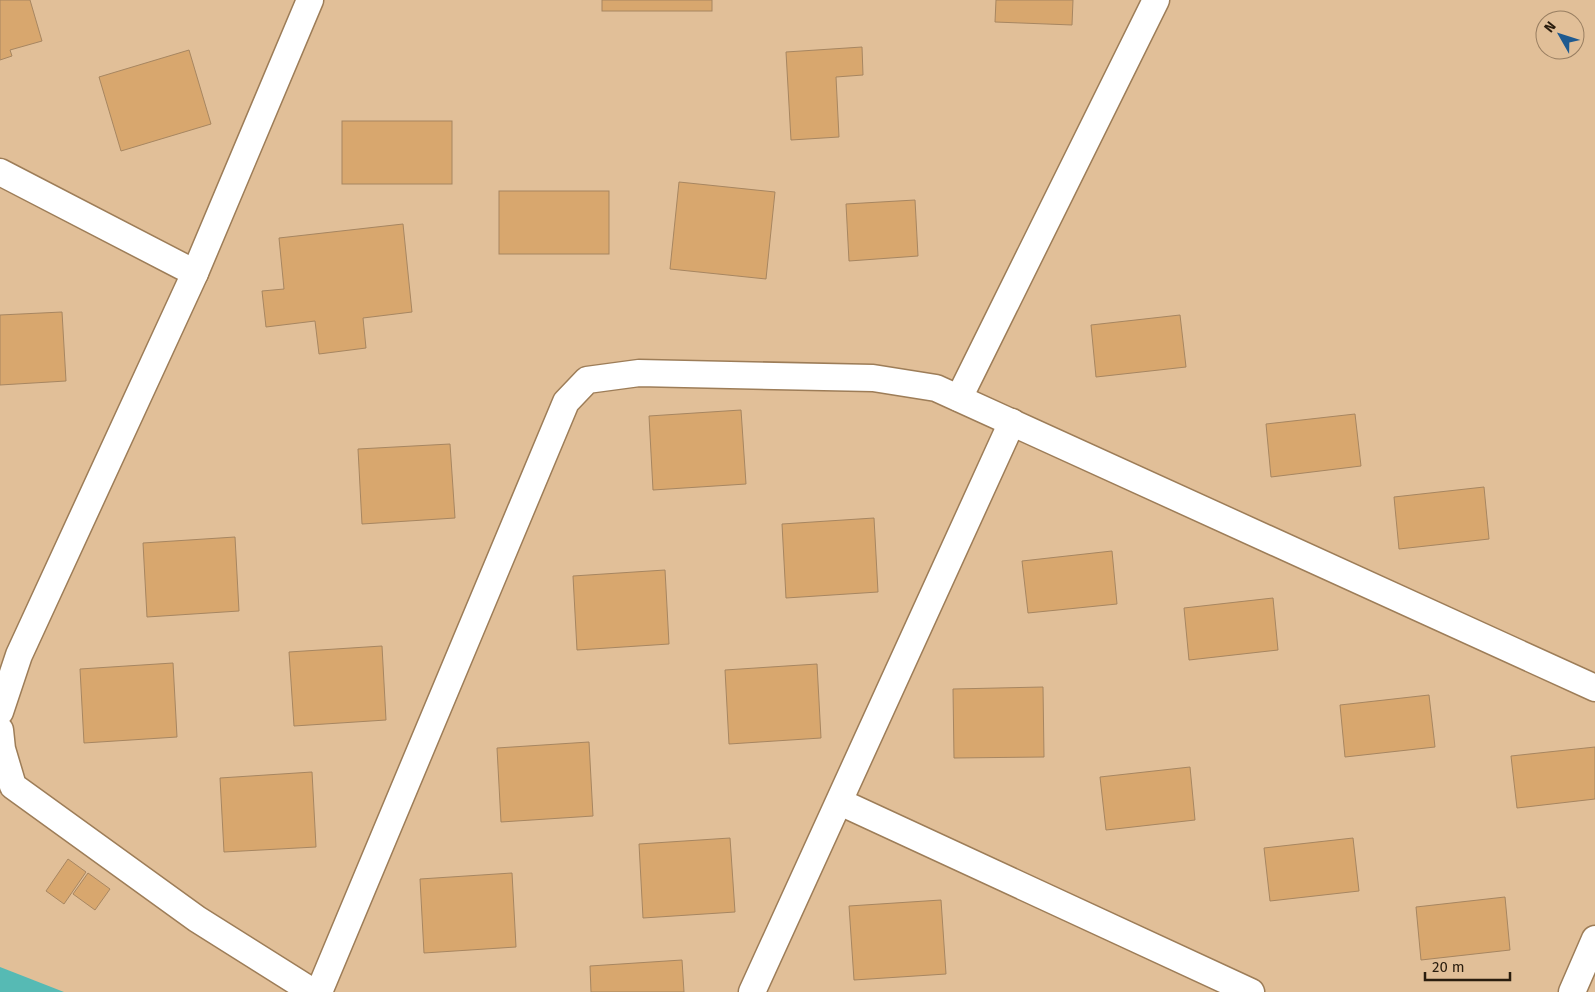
<svg xmlns="http://www.w3.org/2000/svg" width="1595" height="992" viewBox="0 0 1595 992" font-family="'Fira Sans',sans-serif">
  <style>
    .water { fill: #56bab4 }
    .building { fill: #d8a76e; stroke: #a78661 }
    .lines { fill: none; stroke-linecap: round; stroke-linejoin: round }
    .street-casing { stroke: #9d7d58; stroke-width: 29 }
    .street { stroke: #fff; stroke-width: 26 }
  </style>
  <rect width="100%" height="100%" fill="#e1bf98"/>
  <!-- water -->
  <polygon class="water" points="0,967 64,992 0,992"/>
  <!-- building -->
  <g class="building">
    <polygon points="0,0 30,0 42,41 10,50 12,56 0,60"/>
    <rect x="602" y="0" width="110" height="11"/>
    <polygon points="996,0 1073,0 1072,25 995,22"/>
    <polygon points="862,47 863,75 836,77 839,137 791,140 786,52"/>
    <polygon points="189,50 211,124 121,151 99,77"/>
    <rect x="342" y="121" width="110" height="63"/>
    <polygon points="679,182 775,192 766,279 670,269"/>
    <rect x="499" y="191" width="110" height="63"/>
    <polygon points="915,200 918,256 849,261 846,204"/>
    <polygon points="403,224 412,312 363,318 366,348 319,354 315,321 266,327 262,291 284,289 279,238"/>
    <polygon points="62,312 66,381 0,385 0,315"/>
    <polygon points="1180,315 1186,367 1096,377 1091,325"/>
    <polygon points="741,410 746,484 653,490 649,416"/>
    <polygon points="1355,414 1361,466 1271,477 1266,424"/>
    <polygon points="450,444 455,518 362,524 358,449"/>
    <polygon points="1484,487 1489,539 1399,549 1394,497"/>
    <polygon points="874,518 878,592 786,598 782,524"/>
    <polygon points="235,537 239,611 147,617 143,543"/>
    <polygon points="1112,551 1117,604 1028,613 1022,561"/>
    <polygon points="665,570 669,644 577,650 573,576"/>
    <polygon points="1273,598 1278,650 1189,660 1184,608"/>
    <polygon points="382,646 386,720 294,726 289,652"/>
    <polygon points="173,663 177,737 84,743 80,669"/>
    <polygon points="817,664 821,738 729,744 725,670"/>
    <polygon points="1043,687 1044,757 954,758 953,689"/>
    <polygon points="1429,695 1435,747 1345,757 1340,705"/>
    <polygon points="589,742 593,816 501,822 497,748"/>
    <polygon points="1595,747 1595,799 1517,808 1511,756"/>
    <polygon points="1190,767 1195,820 1106,830 1100,777"/>
    <polygon points="312,772 316,847 224,852 220,778"/>
    <polygon points="730,838 735,912 643,918 639,844"/>
    <polygon points="1353,838 1359,891 1270,901 1264,848"/>
    <polygon points="68,859 86,872 64,904 46,891"/>
    <polygon points="88,873 110,889 95,910 73,894"/>
    <polygon points="512,873 516,947 424,953 420,879"/>
    <polygon points="1505,897 1510,950 1421,960 1416,907"/>
    <polygon points="941,900 946,974 854,980 849,906"/>
    <polygon points="682,960 684,992 591,992 590,966"/>
  </g>
  <g class="lines">
    <defs>
      <g id="street">
        <polyline points="0,172 195,273"/>
        <polyline points="959,398 1156,0"/>
        <polyline points="0,712 19,655 195,273 310,0"/>
        <polyline points="0,730 2,749 13,786 197,919 313,992"/>
        <polyline points="840,802 1251,992"/>
        <polyline points="319,992 566,402 587,380 639,373 873,378 936,388 1595,688"/>
        <polyline points="752,992 1012,422"/>
        <polyline points="1572,992 1595,939"/>
      </g>
    </defs>
    <!-- street casing -->
    <use href="#street" class="street-casing"/>
    <!-- street -->
    <use href="#street" class="street"/>
  </g>
  <!-- north arrow -->
  <g transform="translate(1560 35) rotate(309)"><circle r="24" fill="#e1bf98" stroke="#987e61"/>
  <path d="M0-4L9 19L0 12L-9 19Z" fill="#1e5a90"/>
  <text y="-8" font-size="14" font-weight="bold" text-anchor="middle" fill="#2a1d0e">N</text>
  </g>
  <!-- scale -->
  <path d="M1425 972v8h85v-8" fill="none" stroke="#2a1d0e" stroke-width="2.5"/>
  <text x="1432" y="972" font-size="15" fill="#2a1d0e" stroke="#e1bf98" stroke-width="4" paint-order="stroke">20 m</text>
</svg>
